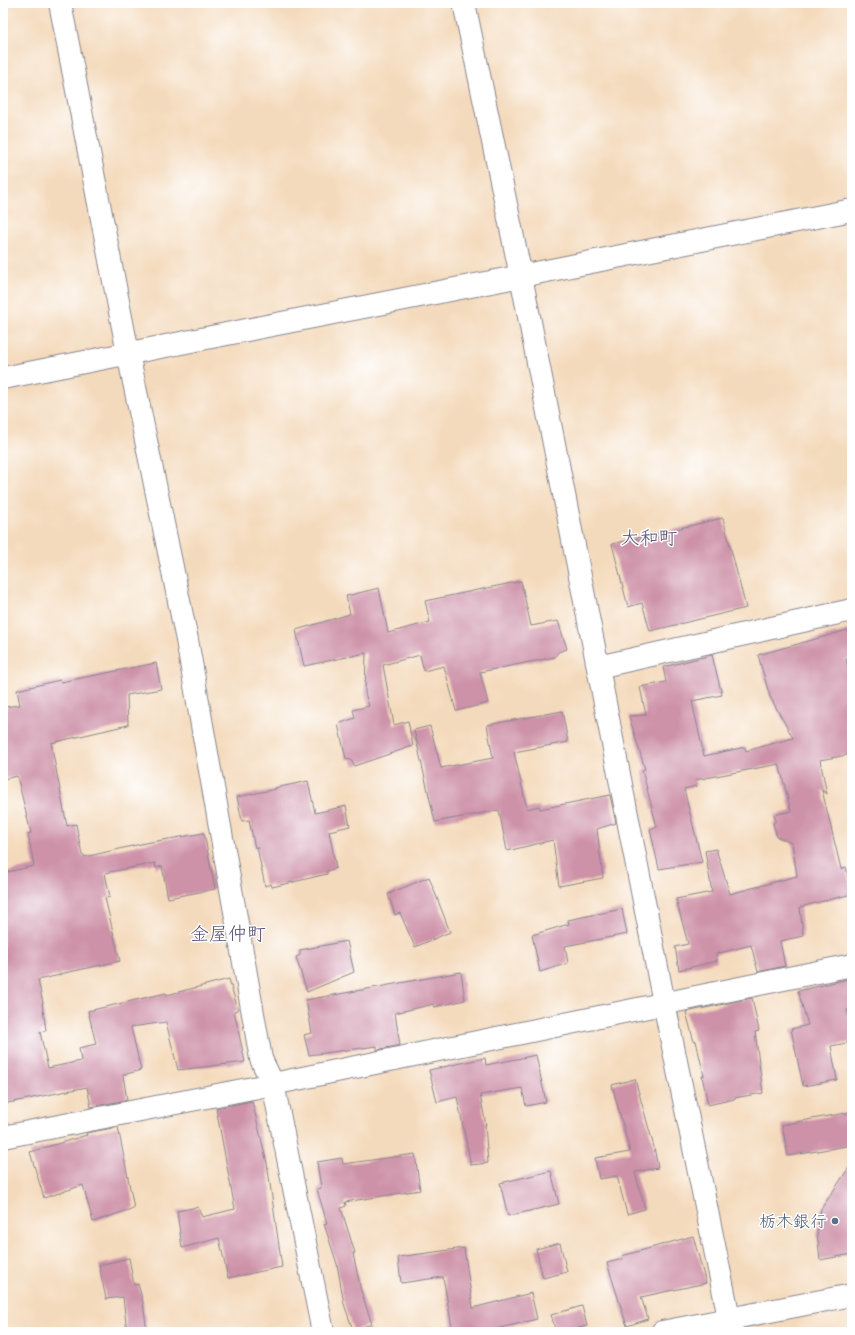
<svg xmlns="http://www.w3.org/2000/svg" width="855" height="1335" viewBox="0 0 855 1335" font-family="Caveat,'Klee One',sans-serif">
  <style>
    .building { fill: #cd91a8 }
    .lines { fill: none; stroke-linecap: round; stroke-linejoin: round }
    .minor-casing { stroke: #88848d; stroke-width: 24 }
    .tertiary-casing { stroke: #88848d; stroke-width: 24 }
    .minor { stroke: #fff; stroke-width: 22 }
    .tertiary { stroke: #fff; stroke-width: 22 }
    .service-dot { fill: #5c6f8a; stroke: #fff; stroke-width: 1.5 }
    .labels { text-anchor: middle; dominant-baseline: central; stroke-width: 3; stroke-linejoin: round; paint-order: stroke }
    .service-label { font-size: 17px; fill: #4e5e75; stroke: #fff; text-anchor: end }
    .quarter-label { font-size: 19px; fill: #595178; stroke: #fff }
  </style>
  <rect width="100%" height="100%" fill="#fff"/>
  <filter id="ink" filterUnits="userSpaceOnUse"><feTurbulence type="fractalNoise" baseFrequency=".025" numOctaves="2"/><feDisplacementMap in="SourceGraphic" scale="8" xChannelSelector="R" yChannelSelector="G"/><feConvolveMatrix kernelMatrix="1 2 1 2 8 2 1 2 1" color-interpolation-filters="sRGB"/></filter>
  <filter id="wash" filterUnits="userSpaceOnUse"><feTurbulence type="fractalNoise" baseFrequency=".012" numOctaves="4" result="noise"/><feDisplacementMap in="SourceGraphic" scale="16" xChannelSelector="R" yChannelSelector="G"/><feGaussianBlur stdDeviation="0.9" result="paint"/><feColorMatrix in="noise" values="0 0 0 0 0 0 0 0 0 0 0 0 0 0 0 0 0 1.4 0 .05"/><feComposite in="paint" operator="in"/></filter>
  <g filter="url(#wash)">
    <rect width="100%" height="100%" fill="#f4dabc"/>
    <g id="blocks">
      <!-- building -->
      <g class="building">
        <polygon points="723,518 746,608 650,631 642,603 628,607 612,544"/>
        <polygon points="521,581 531,626 558,621 567,649 558,652 555,657 480,672 488,703 456,711 444,666 424,671 420,655 383,665 394,725 408,721 413,746 354,766 351,760 346,759 338,724 355,718 353,710 369,706 365,693 366,653 304,666 296,630 350,614 346,596 379,588 388,633 430,622 425,601"/>
        <polygon points="848,630 852,643 852,657 846,659 852,690 852,754 820,760 827,794 822,790 841,869 846,867 852,894 800,907 803,936 780,941 785,966 758,972 751,945 716,954 717,961 679,970 675,947 688,944 676,899 712,892 705,851 716,849 730,894 797,876 792,843 777,837 773,823 776,821 774,815 791,811 779,764 695,780 696,786 684,789 702,862 659,869 650,829 657,827 642,770 645,769 629,716 646,715 640,687 666,682 663,667 712,655 722,695 692,701 704,756 745,747 746,751 793,738 770,697 758,655"/>
        <polygon points="156,663 161,689 127,695 128,725 51,743 67,826 76,824 82,855 84,855 85,857 145,843 204,833 215,889 168,898 162,866 156,868 155,863 105,873 110,897 105,898 120,961 60,974 60,975 38,980 43,1003 42,1003 46,1030 40,1032 48,1068 81,1061 79,1048 96,1044 88,1011 166,993 167,995 229,979 238,1010 234,1011 245,1062 178,1070 166,1022 131,1027 141,1070 123,1075 127,1100 91,1107 87,1087 3,1104 3,873 34,866 28,834 31,833 17,776 3,779 3,707 20,705 17,690 60,680 61,682"/>
        <polygon points="562,711 568,742 514,752 527,809 539,806 540,809 610,795 616,823 597,829 603,878 559,886 553,840 507,851 499,810 435,822 414,730 430,726 441,768 493,758 487,725"/>
        <polygon points="308,781 315,813 346,806 350,826 329,831 336,868 327,871 327,874 272,887 271,884 265,886 257,847 255,848 249,820 242,821 237,797 276,789 275,788"/>
        <polygon points="429,877 450,932 415,947 400,913 395,915 388,894"/>
        <polygon points="622,909 627,934 565,946 568,963 540,972 532,935 569,924 568,920"/>
        <polygon points="347,941 354,972 307,992 296,957 300,955 300,950"/>
        <polygon points="461,972 465,1000 434,1007 434,1004 395,1013 400,1045 377,1050 377,1046 309,1055 304,1035 312,1033 306,1000"/>
        <polygon points="852,978 852,1009 847,1010 852,1032 852,1042 831,1046 837,1080 803,1086 791,1029 808,1025 798,991"/>
        <polygon points="752,998 759,1031 755,1032 763,1093 734,1098 734,1099 708,1105 702,1076 704,1076 696,1041 694,1042 686,1012"/>
        <polygon points="536,1055 546,1102 526,1106 522,1088 480,1095 486,1125 485,1125 488,1163 471,1165 457,1097 437,1102 429,1070 485,1058 486,1065"/>
        <polygon points="635,1079 654,1147 658,1168 635,1172 645,1209 627,1214 617,1176 599,1179 595,1158 630,1152 612,1085"/>
        <polygon points="252,1101 267,1163 282,1267 228,1278 219,1238 182,1248 177,1211 198,1207 202,1217 235,1209 216,1108"/>
        <polygon points="852,1112 852,1145 788,1156 782,1125 812,1119"/>
        <polygon points="118,1127 134,1208 93,1222 83,1185 44,1198 30,1152 87,1135 86,1133"/>
        <polygon points="415,1154 420,1190 345,1202 346,1206 341,1208 355,1253 353,1253 361,1291 372,1324 353,1330 344,1304 337,1264 324,1224 327,1223 317,1189 321,1188 317,1162 342,1158 343,1164"/>
        <polygon points="852,1163 852,1254 820,1260 817,1232 821,1209"/>
        <polygon points="551,1171 559,1204 508,1216 500,1183"/>
        <polygon points="693,1236 706,1283 641,1297 648,1319 627,1326 607,1263 623,1259 622,1256"/>
        <polygon points="560,1243 567,1272 543,1278 536,1249"/>
        <polygon points="464,1248 473,1308 531,1293 537,1319 484,1332 453,1332 443,1277 401,1283 398,1257"/>
        <polygon points="129,1258 134,1285 138,1284 143,1302 147,1332 127,1332 123,1297 106,1299 99,1265"/>
        <polygon points="582,1306 587,1326 563,1332 556,1332 551,1315"/>
      </g>
    </g>
  </g>
  <g filter="url(#ink)">
    <use href="#blocks" fill-opacity="0" stroke="#88848d" stroke-width="1"/>
    <g class="lines">
      <defs>
        <polyline id="minor" points="3,1137 273,1084 852,965"/>
        <g id="tertiary">
          <polyline points="60,3 128,353 187,640 261,1059 273,1084 323,1332"/>
          <polyline points="464,3 521,276 664,1003 732,1332"/>
          <polyline points="3,378 521,276 852,210"/>
          <polyline points="598,667 852,610"/>
          <polyline points="662,1332 852,1295"/>
        </g>
      </defs>
      <!-- minor casing -->
      <use href="#minor" class="minor-casing"/>
      <!-- tertiary casing -->
      <use href="#tertiary" class="tertiary-casing"/>
      <!-- minor -->
      <use href="#minor" class="minor"/>
      <!-- tertiary -->
      <use href="#tertiary" class="tertiary"/>
    </g>
  </g>
  <!-- markers -->
  <circle class="service-dot" cx="835" cy="1221" r="4"/>
  <g class="labels">
    <!-- service labels -->
    <g class="service-label">
      <text x="827" y="1221">栃木銀行</text>
    </g>
    <!-- quarter labels -->
    <g class="quarter-label">
      <text x="649" y="538">大和町</text>
      <text x="228" y="934">金屋仲町</text>
    </g>
  </g>
  <!-- margin -->
  <rect width="855" height="1335" fill="none" stroke="#fff" stroke-width="16"/>
</svg>
